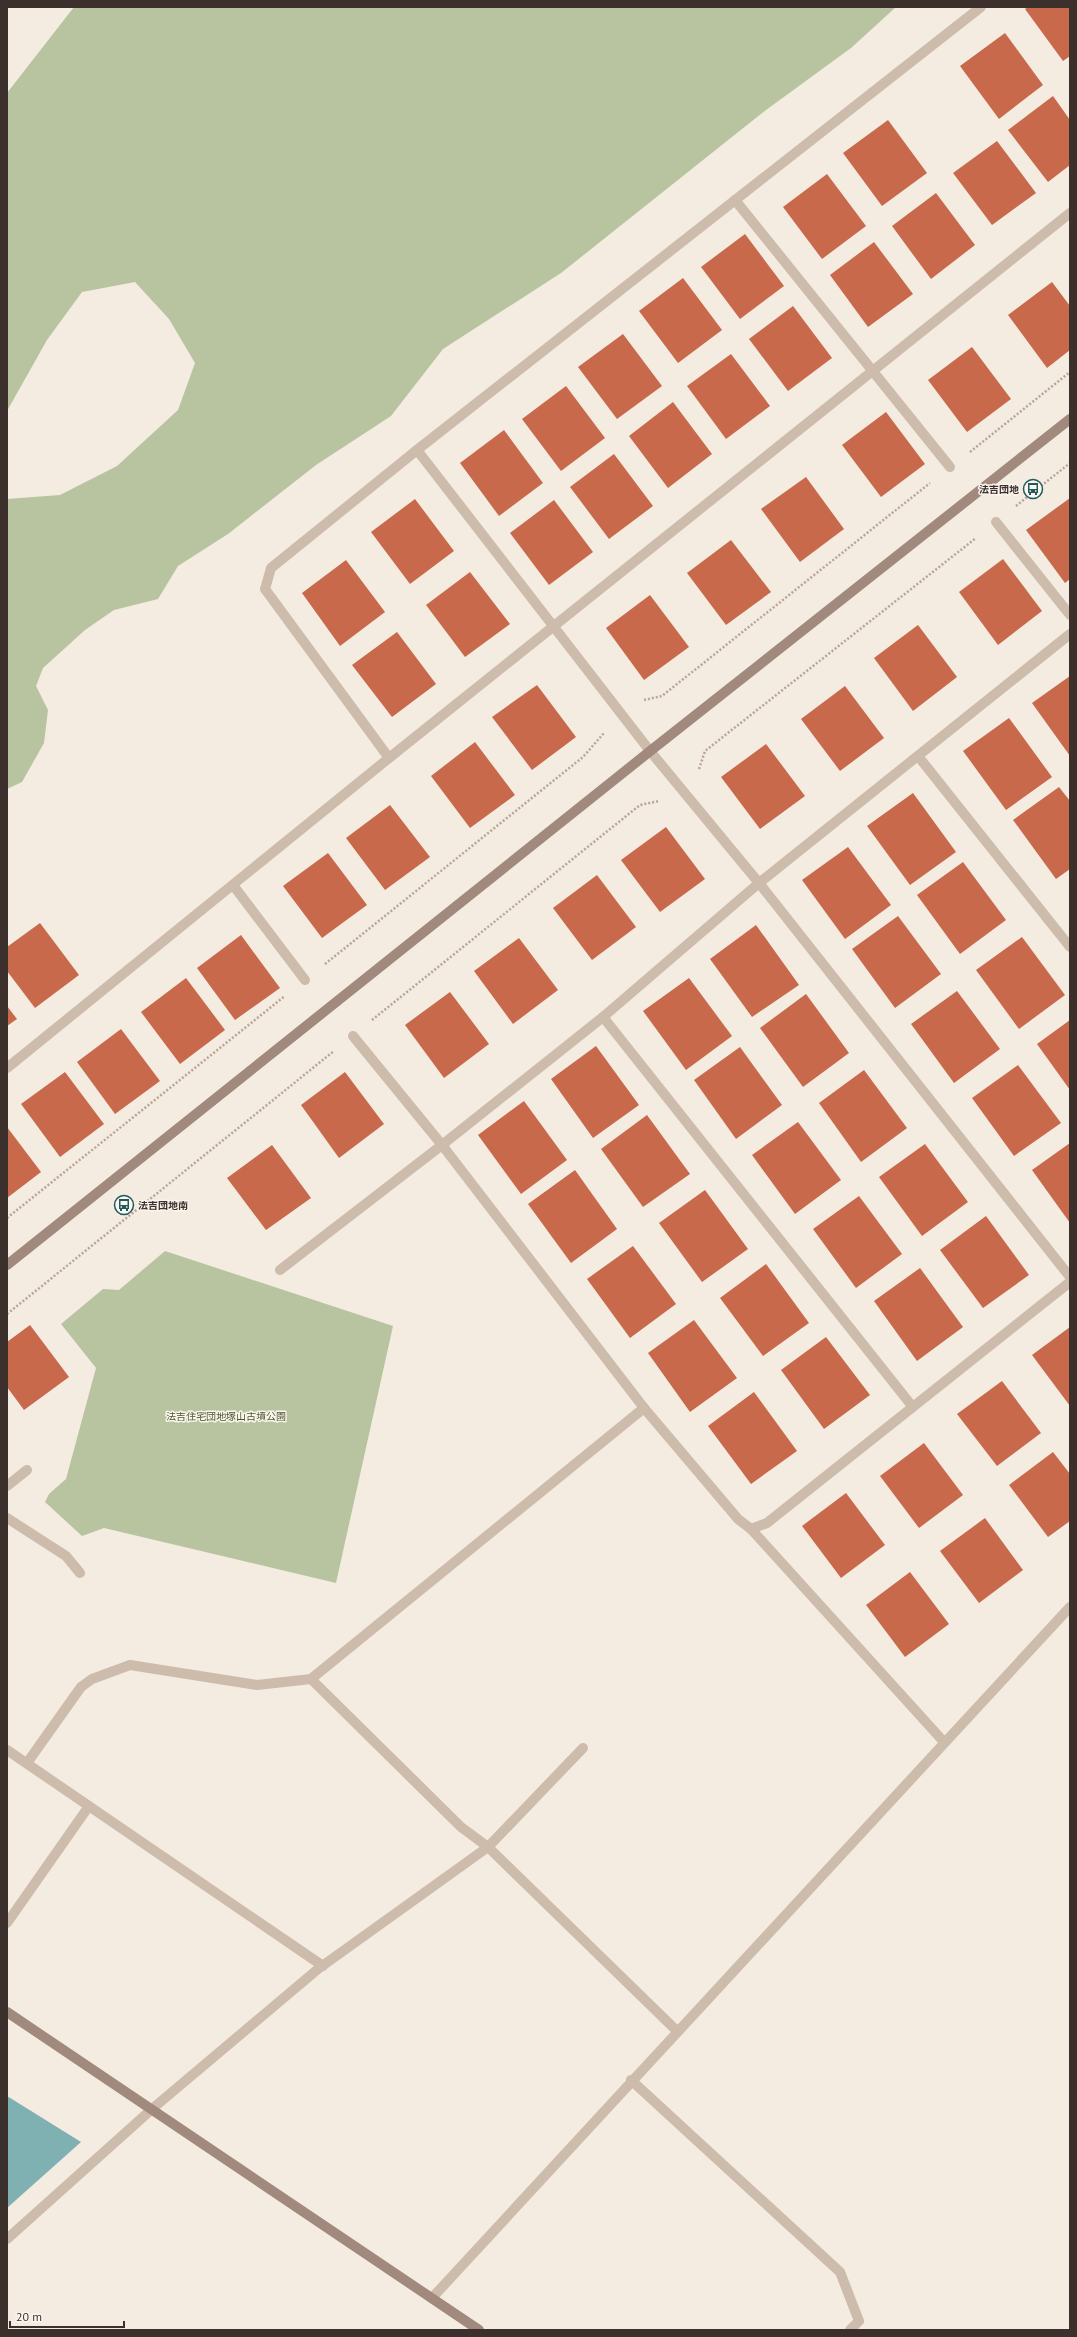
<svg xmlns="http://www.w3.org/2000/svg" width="1077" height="2337" viewBox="0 0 1077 2337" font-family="'PT Sans','Noto Sans JP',sans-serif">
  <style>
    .green { fill: #b8c4a0 }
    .water { fill: #7fb0b2 }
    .building { fill: #c8694b }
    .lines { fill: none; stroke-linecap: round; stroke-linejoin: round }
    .path { stroke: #b9a596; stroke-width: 2.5; stroke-dasharray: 2 2; stroke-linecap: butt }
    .lane { stroke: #cdbbac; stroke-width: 10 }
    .street { stroke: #cdbbac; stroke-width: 10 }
    .secondary { stroke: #a18a7d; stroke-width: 10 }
    .labels { text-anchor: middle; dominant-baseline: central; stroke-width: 3; stroke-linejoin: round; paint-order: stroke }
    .poi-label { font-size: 10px; font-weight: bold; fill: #3b302b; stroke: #fbf5ee; text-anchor: end }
    .park-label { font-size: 10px; fill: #4a5a2e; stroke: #fbf5ee }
  </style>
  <rect width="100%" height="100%" fill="#f4ebe1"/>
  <!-- green -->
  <g class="green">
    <polygon points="74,7 896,7 851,48 766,110 561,273 443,349 391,416 316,465 228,534 178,566 158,599 114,610 85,630 43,668 36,686 48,710 44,743 22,782 7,789 7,499 60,495 117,466 178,410 195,363 169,319 135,282 82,292 47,340 7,411 7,93"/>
    <polygon points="165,1251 393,1326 336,1583 104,1528 82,1536 45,1502 49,1494 66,1479 96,1368 61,1324 103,1289 119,1290"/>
  </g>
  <!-- water -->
  <polygon class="water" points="7,2096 81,2142 7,2208"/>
  <!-- building -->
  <g class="building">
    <polygon points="1028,7 1070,7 1070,56 1063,61 1025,9"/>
    <polygon points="1005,33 1043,85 999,119 960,66"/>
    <polygon points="1053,96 1070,120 1070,165 1048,182 1008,130"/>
    <polygon points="888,120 927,173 882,206 843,153"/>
    <polygon points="997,141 1036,193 992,225 953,173"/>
    <polygon points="827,174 866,226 822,259 783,207"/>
    <polygon points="936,193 975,245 931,279 892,226"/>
    <polygon points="745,234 784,286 740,319 701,267"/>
    <polygon points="874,242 913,294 868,327 830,275"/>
    <polygon points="683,278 722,330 678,363 639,311"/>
    <polygon points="1052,282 1070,306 1070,350 1047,368 1008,315"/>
    <polygon points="793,306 832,358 788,391 749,339"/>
    <polygon points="623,334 662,386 617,419 578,367"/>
    <polygon points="972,347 1011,399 967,432 928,380"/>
    <polygon points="731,354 770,406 726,439 687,386"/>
    <polygon points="566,386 605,438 561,471 522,419"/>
    <polygon points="673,402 712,454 668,488 629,436"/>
    <polygon points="886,412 925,464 881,497 842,445"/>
    <polygon points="504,430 543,483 499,516 460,463"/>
    <polygon points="614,454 653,506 609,539 570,487"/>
    <polygon points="806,477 844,529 800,562 761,509"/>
    <polygon points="1070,498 1070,579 1065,583 1026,530"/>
    <polygon points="415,499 454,551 410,584 371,532"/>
    <polygon points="554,500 593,552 549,585 510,533"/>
    <polygon points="731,540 771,592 726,625 687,573"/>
    <polygon points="1003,559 1042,611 998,645 959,592"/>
    <polygon points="346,560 385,612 340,646 302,593"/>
    <polygon points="470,572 510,624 465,657 426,605"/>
    <polygon points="650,595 689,647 644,680 606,628"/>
    <polygon points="918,625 957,677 913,711 874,658"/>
    <polygon points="397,632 436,684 392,717 352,665"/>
    <polygon points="1070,676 1070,756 1032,703"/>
    <polygon points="537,685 576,737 532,770 492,717"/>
    <polygon points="845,686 884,738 840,771 801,719"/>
    <polygon points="1009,718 1052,777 1006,810 963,751"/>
    <polygon points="475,742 515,795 470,828 431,776"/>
    <polygon points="766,744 805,796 760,829 721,777"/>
    <polygon points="1059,787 1070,801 1070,869 1056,879 1013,820"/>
    <polygon points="913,793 956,852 910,885 867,826"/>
    <polygon points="390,805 430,857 385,890 346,838"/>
    <polygon points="666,827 705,879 660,912 621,860"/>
    <polygon points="848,847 891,905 845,939 802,880"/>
    <polygon points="328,853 367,905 322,938 283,886"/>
    <polygon points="963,862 1006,920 960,954 917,895"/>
    <polygon points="597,875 636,927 592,960 553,908"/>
    <polygon points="898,916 941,974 895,1008 852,949"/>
    <polygon points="40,923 79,975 35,1008 7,971 7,947"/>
    <polygon points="756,925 799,985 752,1017 710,959"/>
    <polygon points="241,935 280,988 235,1020 197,968"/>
    <polygon points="1022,937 1065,995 1019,1029 976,970"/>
    <polygon points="519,938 558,990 513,1024 474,971"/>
    <polygon points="186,978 225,1030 180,1064 141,1012"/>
    <polygon points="689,978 732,1036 686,1070 643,1011"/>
    <polygon points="957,991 1000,1049 954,1083 911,1024"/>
    <polygon points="450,992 489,1044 444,1078 405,1025"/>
    <polygon points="806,994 849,1053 803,1087 760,1028"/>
    <polygon points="7,1006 17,1019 7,1026"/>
    <polygon points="1070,1020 1070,1090 1037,1044"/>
    <polygon points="121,1029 160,1081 115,1114 77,1062"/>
    <polygon points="596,1046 639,1105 593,1138 551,1079"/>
    <polygon points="740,1047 782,1105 736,1139 694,1080"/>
    <polygon points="1018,1065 1061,1123 1014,1156 972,1098"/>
    <polygon points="864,1070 907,1128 861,1162 819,1103"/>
    <polygon points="65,1072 104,1124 60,1157 21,1104"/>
    <polygon points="345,1072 384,1124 339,1158 301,1105"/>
    <polygon points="524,1101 567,1160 521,1194 478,1135"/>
    <polygon points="647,1115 690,1174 643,1207 601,1149"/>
    <polygon points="798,1122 841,1180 795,1214 752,1155"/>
    <polygon points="7,1127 41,1172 7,1198"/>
    <polygon points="1070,1143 1070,1223 1032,1170"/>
    <polygon points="925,1144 968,1202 922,1236 879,1177"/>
    <polygon points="272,1145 311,1198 266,1230 227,1178"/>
    <polygon points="575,1170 617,1229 571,1263 528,1204"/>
    <polygon points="705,1190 748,1249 702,1282 659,1223"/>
    <polygon points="859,1196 902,1254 856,1288 813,1229"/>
    <polygon points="986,1216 1029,1275 983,1308 940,1250"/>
    <polygon points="633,1246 676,1304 630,1338 587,1279"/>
    <polygon points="766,1264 809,1323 763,1356 720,1298"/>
    <polygon points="920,1268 963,1327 917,1361 874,1301"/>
    <polygon points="694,1320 737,1378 690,1412 648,1353"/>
    <polygon points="30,1325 69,1377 24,1410 7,1387 7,1342"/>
    <polygon points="1070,1327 1070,1406 1032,1355"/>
    <polygon points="826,1337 870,1395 824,1429 781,1370"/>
    <polygon points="1002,1381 1041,1433 997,1466 957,1414"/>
    <polygon points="754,1392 797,1451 751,1484 708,1426"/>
    <polygon points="924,1443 963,1495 919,1528 880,1476"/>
    <polygon points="1053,1452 1070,1474 1070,1521 1048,1537 1009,1485"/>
    <polygon points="846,1493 885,1545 841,1578 802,1526"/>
    <polygon points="985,1518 1023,1570 979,1603 940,1551"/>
    <polygon points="910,1572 949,1624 905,1657 866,1605"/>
  </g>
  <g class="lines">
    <!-- path -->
    <g class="path">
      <polyline points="970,452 1070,372"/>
      <polyline points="1016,506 1070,463"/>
      <polyline points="644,700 662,696 930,483"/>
      <polyline points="699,769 705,751 976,538"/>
      <polyline points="325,964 583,757 604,733"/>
      <polyline points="372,1020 640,805 659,801"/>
      <polyline points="7,1218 285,996"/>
      <polyline points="7,1314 334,1051"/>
    </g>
    <!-- lane -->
    <g class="lane">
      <polyline points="735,200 950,467"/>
      <polyline points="996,522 1070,615"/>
      <polyline points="233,885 305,980"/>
      <polyline points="353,1036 442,1145"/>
    </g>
    <!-- street -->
    <g class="street">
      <polyline points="417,450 650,751 759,883 1070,1277"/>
      <polyline points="918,756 1070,947"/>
      <polyline points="389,758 1070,213"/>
      <polyline points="603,1017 912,1406"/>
      <polyline points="7,1068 389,758 265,589 271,568 417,450 981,7"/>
      <polyline points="442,1145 644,1408 738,1519 751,1529 767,1523 1070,1282"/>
      <polyline points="280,1270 442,1145 603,1017 759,883 1070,634"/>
      <polyline points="7,1486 27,1470"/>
      <polyline points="7,1518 66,1556 80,1573"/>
      <polyline points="751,1529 944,1742"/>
      <polyline points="311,1679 461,1827 488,1847 583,1748"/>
      <polyline points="7,1750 323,1966"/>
      <polyline points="27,1763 81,1687 92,1679 130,1665 257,1685 311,1679 644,1408"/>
      <polyline points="7,1923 89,1806"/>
      <polyline points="631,2080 840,2272 859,2321 850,2330"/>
      <polyline points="7,2239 152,2109 318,1969 488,1847 677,2031"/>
      <polyline points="432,2298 1070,1607"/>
    </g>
    <!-- secondary -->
    <g class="secondary">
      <polyline points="7,1265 654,748 1070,419"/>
      <polyline points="7,2012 479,2330"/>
    </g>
  </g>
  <!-- icons -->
  <defs>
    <symbol id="bus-ring" viewBox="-11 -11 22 22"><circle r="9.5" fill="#fbf5ee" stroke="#1f5a5e" stroke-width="1.5"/><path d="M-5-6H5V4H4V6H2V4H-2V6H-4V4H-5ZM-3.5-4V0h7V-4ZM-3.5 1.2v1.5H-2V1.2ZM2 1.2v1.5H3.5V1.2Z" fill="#1f5a5e"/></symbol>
  </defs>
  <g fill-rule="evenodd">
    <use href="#bus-ring" x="1022" y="478" width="22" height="22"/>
    <use href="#bus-ring" x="113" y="1194" width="22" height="22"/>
  </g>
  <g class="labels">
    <!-- poi labels -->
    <g class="poi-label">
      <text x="1019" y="489">法吉団地</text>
      <text x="138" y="1205" text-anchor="start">法吉団地南</text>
    </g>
    <!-- park labels -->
    <g class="park-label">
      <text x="226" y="1416">法吉住宅団地塚山古墳公園</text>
    </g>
  </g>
  <!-- border -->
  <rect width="1077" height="2337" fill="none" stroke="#3b302b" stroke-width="16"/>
  <!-- scale -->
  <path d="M10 2321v6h114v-6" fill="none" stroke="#3b302b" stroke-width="2"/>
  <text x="16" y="2321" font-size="12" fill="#3b302b" stroke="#fbf5ee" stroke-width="3" paint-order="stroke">20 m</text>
</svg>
